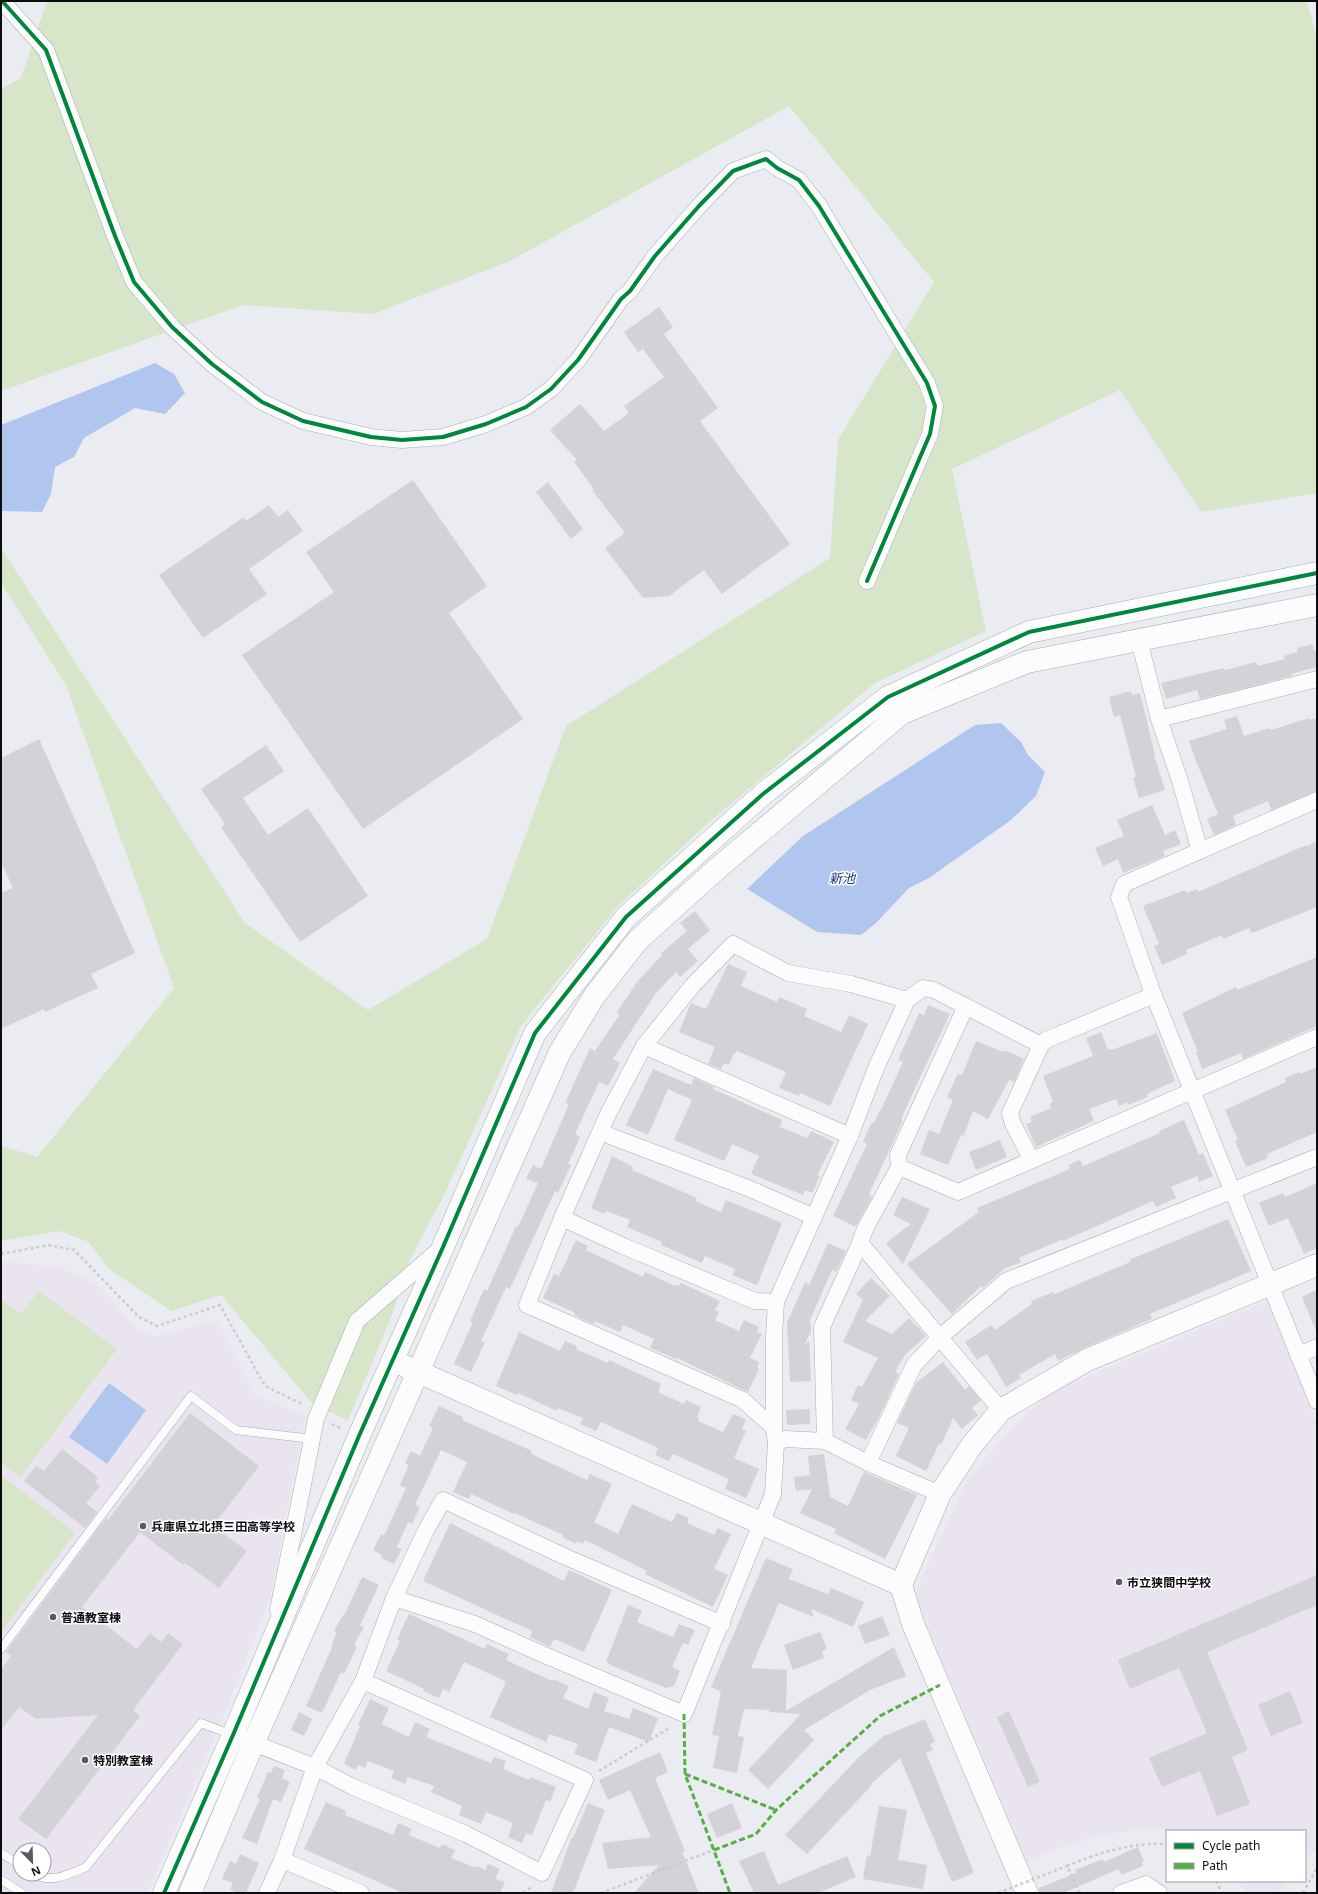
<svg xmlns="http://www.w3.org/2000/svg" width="1318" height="1894" viewBox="0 0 1318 1894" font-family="'Noto Sans','Noto Sans JP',sans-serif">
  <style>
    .education { fill: #eae3f0; fill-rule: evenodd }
    .green { fill: #d7e6c9 }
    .water { fill: #b1c6ef }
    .building { fill: #d2d2d7 }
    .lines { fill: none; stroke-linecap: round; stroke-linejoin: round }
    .lane-casing { stroke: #aaacb0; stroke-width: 9 }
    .street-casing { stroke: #aaacb0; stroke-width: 17 }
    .secondary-casing { stroke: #aaacb0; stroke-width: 23 }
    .path { stroke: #cbcbcd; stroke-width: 2.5; stroke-dasharray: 3 3; stroke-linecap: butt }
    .lane { stroke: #fcfcfd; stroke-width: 8 }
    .street { stroke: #fcfcfd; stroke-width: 16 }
    .secondary { stroke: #fcfcfd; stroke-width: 22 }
    .path-bridge { stroke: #cbcbcd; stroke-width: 2.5; stroke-dasharray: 3 3; stroke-linecap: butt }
    .quiet { stroke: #54b044; stroke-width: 3; stroke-dasharray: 6 3; stroke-linecap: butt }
    .cycleway-casing { stroke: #fff; stroke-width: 6 }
    .cycleway { stroke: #00873e; stroke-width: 4 }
    .poi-dot { fill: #585a5e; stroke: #fff; stroke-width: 1.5 }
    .labels { text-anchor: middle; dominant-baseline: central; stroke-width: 3; stroke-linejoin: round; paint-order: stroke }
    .poi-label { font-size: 12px; font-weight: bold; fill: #0a0c0f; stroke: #fff; text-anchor: start }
    .water-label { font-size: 13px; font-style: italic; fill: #163475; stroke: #fff }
  </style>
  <rect width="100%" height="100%" fill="#eaecf2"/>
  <!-- education -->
  <g class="education">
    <path d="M1 1262 59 1267 99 1286 138 1329 155 1337 218 1320 256 1396 306 1416 270 1598 218 1730 147 1893H1ZM20 1850H44V1874H20Z"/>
    <polygon points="1267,1301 1317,1424 1317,1849 1305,1860 1305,1831 1169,1831 1157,1828 1103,1834 1058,1848 1027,1862 917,1601 917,1590 923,1574 968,1479 1012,1428 1047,1393"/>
    <polygon points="1237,1881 1285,1881 1277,1893 1247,1893"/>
  </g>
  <!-- green -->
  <g class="green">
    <polygon points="47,1 1307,1 1317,38 1317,493 1201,512 1120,390 952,469 986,631 875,683 708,823 618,906 521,1026 445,1193 408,1264 392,1315 348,1421 310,1401 221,1295 171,1311 108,1268 89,1242 59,1231 1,1241 1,1146 37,1157 174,988 66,685 1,583 1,548 245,923 368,1010 487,939 566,726 830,558 838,440 934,282 789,106 510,261 373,314 243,305 1,391 1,89 21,78"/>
    <polygon points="39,1291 117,1349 20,1477 1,1463 1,1299 21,1314"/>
    <polygon points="1,1475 75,1533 1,1632"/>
  </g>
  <!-- water -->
  <g class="water">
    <polygon points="155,363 174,374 185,393 165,414 135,408 84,438 74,457 55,467 51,494 42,512 1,511 1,425"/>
    <polygon points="1001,723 1021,742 1028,755 1045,772 1036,796 1011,820 929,878 909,888 876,923 861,935 817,932 747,889 803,836 975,725"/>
    <polygon points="109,1383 146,1410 107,1464 69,1437"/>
  </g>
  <!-- building -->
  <g class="building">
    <polygon points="659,307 673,327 664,334 718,408 700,421 790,544 722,594 704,570 669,596 643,598 605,548 625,533 592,490 594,489 574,462 577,460 550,430 580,404 604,431 629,413 624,406 664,377 643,349 638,352 624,332"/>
    <polygon points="413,480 487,586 449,613 523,719 363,829 242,655 334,592 306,552"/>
    <polygon points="548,482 583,529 571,539 536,492"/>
    <polygon points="269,505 278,517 288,510 303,531 249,569 267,594 203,638 159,575 244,517 246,521"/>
    <polygon points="1312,644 1314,651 1317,651 1317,667 1291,674 1292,676 1200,699 1197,690 1166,699 1161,683 1224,668 1225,670 1256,662 1258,666 1285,659 1284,656 1298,652 1297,648"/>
    <polygon points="1131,691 1132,695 1140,693 1155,755 1154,755 1165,790 1139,798 1133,778 1136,777 1120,715 1114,717 1109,697"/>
    <polygon points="1237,716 1244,736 1270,728 1271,730 1309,718 1309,720 1317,718 1317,791 1271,810 1268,801 1233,816 1236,825 1214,835 1207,819 1218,814 1196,761 1189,741 1227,729 1224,720"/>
    <polygon points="39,739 135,953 91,974 98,988 45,1012 44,1009 1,1029 1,893 13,888 1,862 1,758"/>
    <polygon points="266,745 284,771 243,798 268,835 308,808 368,896 300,942 221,827 225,824 201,789"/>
    <polygon points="1152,805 1165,835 1175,830 1181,844 1163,851 1165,856 1123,873 1118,859 1103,866 1095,848 1124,836 1117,820"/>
    <polygon points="1317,841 1317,907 1252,933 1249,928 1223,939 1222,935 1186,950 1187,954 1162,965 1154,946 1159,944 1143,906 1185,890 1187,893 1197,889 1198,892 1306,845 1307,846"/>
    <polygon points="695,911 710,930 688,949 698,961 680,977 676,972 656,993 613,1059 620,1063 608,1086 599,1082 575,1134 580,1137 568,1164 571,1165 558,1193 555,1191 510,1289 506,1287 481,1341 485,1342 471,1372 454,1364 473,1322 470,1321 484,1289 487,1291 516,1226 518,1227 538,1183 526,1179 533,1165 541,1169 569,1104 565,1103 590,1048 595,1051 620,1014 617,1012 637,982 662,955 660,954 687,931 680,923"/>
    <polygon points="1317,957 1317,1026 1243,1059 1241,1053 1202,1069 1196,1053 1198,1052 1182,1013 1236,987 1237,990"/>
    <polygon points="728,964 747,972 741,986 777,1002 779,997 807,1009 804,1016 841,1032 849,1015 868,1024 830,1106 800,1093 799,1096 779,1088 786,1072 737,1051 736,1053 734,1053 729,1065 724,1063 721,1069 708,1064 715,1047 679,1032 691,1003 706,1009"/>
    <polygon points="928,1005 950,1014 916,1086 901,1119 903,1120 869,1194 872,1196 870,1201 856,1226 854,1226 833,1216 867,1144 863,1142 872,1122 874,1123 880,1110 881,1110 903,1062 898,1060 919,1013 924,1015"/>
    <polygon points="1101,1032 1108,1050 1111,1049 1112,1050 1157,1033 1175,1081 1147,1094 1148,1097 1128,1105 1127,1102 1119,1106 1116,1099 1089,1109 1094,1121 1036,1147 1026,1124 1032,1122 1030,1117 1051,1108 1049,1104 1053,1102 1043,1076 1093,1056 1086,1038"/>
    <polygon points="976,1041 1003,1052 1004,1050 1024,1059 1014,1082 1009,1080 988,1119 973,1111 963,1137 962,1133 948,1165 920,1154 929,1130 939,1134 953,1100 947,1097 958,1073 962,1075"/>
    <polygon points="1317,1067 1317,1132 1267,1154 1268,1158 1246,1167 1235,1141 1238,1140 1225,1110 1286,1082 1285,1078 1299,1072 1300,1074"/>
    <polygon points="653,1069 691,1085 694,1078 714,1087 713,1089 782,1120 780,1127 807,1138 811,1131 834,1142 817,1175 820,1176 812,1193 805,1190 803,1195 751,1174 759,1156 732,1144 724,1161 674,1140 692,1100 668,1089 648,1135 626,1125"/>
    <polygon points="1184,1120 1199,1155 1203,1153 1213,1176 1199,1182 1197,1176 1171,1187 1176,1198 1156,1207 1153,1201 1063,1241 1063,1239 1019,1258 1021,1262 1004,1269 983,1288 981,1286 952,1314 907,1264 979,1212 977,1208 1070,1169 1068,1165 1080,1160 1083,1166 1160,1133 1159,1131"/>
    <polygon points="1000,1140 1007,1157 976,1170 969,1152"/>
    <polygon points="612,1156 633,1167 632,1170 697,1198 695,1201 721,1212 726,1200 782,1223 757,1285 732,1275 735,1269 705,1256 702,1263 661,1245 662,1242 627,1227 630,1220 606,1211 604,1214 591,1208"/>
    <polygon points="1317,1183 1317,1248 1304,1254 1288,1218 1269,1226 1259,1203 1283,1193 1285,1197"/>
    <polygon points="902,1197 930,1209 903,1264 886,1243 911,1224 893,1215"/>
    <polygon points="1228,1219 1251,1271 1150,1314 1152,1319 1086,1347 1058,1361 1055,1354 1019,1375 1021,1378 1006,1387 987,1354 977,1360 965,1342 991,1325 995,1330 1032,1304 1031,1301 1053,1292 1055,1294 1130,1262 1129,1260"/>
    <polygon points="576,1240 588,1246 586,1250 643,1277 645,1272 673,1285 679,1286 681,1283 720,1301 715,1310 719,1312 715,1320 739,1331 744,1320 759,1327 757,1332 762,1334 750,1358 759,1362 757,1368 759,1369 748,1392 677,1358 676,1359 650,1348 654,1339 623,1325 620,1332 595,1321 593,1324 574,1315 575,1313 543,1298 554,1274 559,1276"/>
    <polygon points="828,1243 846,1251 836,1272 832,1270 810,1320 811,1331 804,1346 809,1341 811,1381 790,1382 787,1323 805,1282 809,1285"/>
    <polygon points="871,1278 890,1296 865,1321 892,1334 909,1318 926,1336 905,1355 895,1372 899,1374 880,1415 866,1440 845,1429 859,1404 851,1400 858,1385 862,1387 878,1358 843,1342 863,1300 856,1294"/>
    <polygon points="1317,1290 1317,1333 1302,1297"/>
    <polygon points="519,1332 560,1351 565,1341 577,1346 576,1349 608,1363 609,1360 661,1384 658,1392 684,1404 686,1400 701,1407 697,1418 699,1419 698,1421 723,1432 733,1414 746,1419 742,1429 746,1431 734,1458 759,1469 746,1498 725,1489 729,1479 673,1454 669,1461 655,1455 658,1448 601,1422 596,1431 580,1424 583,1418 558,1408 557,1411 518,1393 517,1395 496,1386"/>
    <polygon points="943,1362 965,1390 969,1386 981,1400 972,1408 978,1415 962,1429 953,1418 941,1445 939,1444 926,1471 896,1456 909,1428 897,1423 916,1383"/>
    <polygon points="439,1406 463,1417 462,1420 532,1451 531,1454 587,1480 590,1474 612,1484 594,1522 618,1534 632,1504 672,1522 677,1513 689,1518 687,1523 714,1535 718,1528 731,1534 714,1569 728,1575 713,1607 645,1574 647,1571 585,1540 583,1544 577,1541 576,1544 562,1537 563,1535 515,1513 514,1514 471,1494 469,1499 453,1492 467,1462 441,1450 415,1505 420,1507 412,1524 408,1522 397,1547 402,1549 394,1564 381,1558 382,1555 373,1550 381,1534 384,1536 406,1488 400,1485 409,1465 405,1463 411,1451 420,1456 433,1428 429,1426"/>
    <polygon points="810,1409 810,1424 787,1425 786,1410"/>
    <polygon points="190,1413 259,1466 213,1526 247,1551 219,1588 185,1563 183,1565 140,1532 82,1607 137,1649 150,1633 161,1642 168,1633 183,1644 133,1710 140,1716 46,1839 18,1819 98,1715 36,1719 19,1707 1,1730 1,1669 11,1656 6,1652 106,1518 108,1520"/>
    <polygon points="62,1449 98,1477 95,1482 100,1486 86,1503 97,1512 85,1528 24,1481 36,1466 44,1471"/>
    <polygon points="824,1454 830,1497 848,1506 864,1472 917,1495 885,1559 834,1533 836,1529 800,1513 812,1489 796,1491 794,1477 810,1475 808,1456"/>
    <polygon points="450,1523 564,1581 569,1570 612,1590 584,1652 554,1639 550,1647 530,1637 532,1631 423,1581"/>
    <polygon points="766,1558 793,1569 789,1579 828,1594 831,1588 864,1602 853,1627 811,1609 814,1617 779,1603 751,1668 787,1670 786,1711 894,1647 906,1676 870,1690 804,1730 814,1740 768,1789 748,1770 801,1714 769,1712 769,1710 744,1709 738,1736 744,1737 737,1773 713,1768 719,1736 712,1735 721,1692 711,1687"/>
    <polygon points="1317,1575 1317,1605 1207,1652 1248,1750 1232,1757 1250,1804 1217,1816 1200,1771 1162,1787 1149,1758 1207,1733 1179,1668 1130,1689 1118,1660"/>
    <polygon points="362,1577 379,1585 360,1625 364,1627 354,1645 357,1646 344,1674 341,1672 322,1713 306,1706 333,1645 332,1644 337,1632 334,1631 343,1615 344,1616"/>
    <polygon points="628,1605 642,1611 637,1622 670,1636 673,1637 679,1624 695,1630 688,1645 683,1643 672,1667 680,1671 674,1686 666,1688 610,1665 610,1664 606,1662"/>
    <polygon points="409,1614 485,1649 487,1644 509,1654 506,1660 552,1681 553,1679 569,1686 563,1698 588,1709 594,1692 609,1698 604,1711 629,1719 633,1708 658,1718 649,1742 609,1727 596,1762 574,1754 578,1744 549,1734 546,1742 490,1717 505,1684 505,1681 464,1662 449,1692 443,1689 439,1698 423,1691 424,1689 386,1671 400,1641 397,1639"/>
    <polygon points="882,1616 890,1635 865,1644 858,1626"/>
    <polygon points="820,1632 827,1649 822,1651 824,1658 793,1670 784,1645"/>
    <polygon points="1290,1691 1303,1723 1271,1736 1258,1705"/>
    <polygon points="370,1699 389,1708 382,1724 409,1737 415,1722 430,1729 426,1737 491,1763 494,1757 506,1761 503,1769 529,1780 530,1777 556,1787 550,1802 546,1800 532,1835 526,1833 522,1843 508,1837 513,1823 486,1812 481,1824 459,1815 462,1806 431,1792 434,1786 408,1777 405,1784 391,1778 394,1771 368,1761 365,1768 358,1765 356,1770 344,1764 360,1726 358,1725"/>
    <polygon points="1009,1711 1040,1782 1028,1787 997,1717"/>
    <polygon points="299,1712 312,1719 304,1736 291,1730"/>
    <polygon points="925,1719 935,1742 930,1744 933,1750 926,1753 974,1873 952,1882 900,1758 871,1784 872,1785 807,1854 785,1835 860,1756 886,1734 887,1735"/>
    <polygon points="660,1752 668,1772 655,1778 685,1851 682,1852 699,1893 634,1893 659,1865 608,1869 602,1843 651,1837 630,1790 608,1800 599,1780"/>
    <polygon points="274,1766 285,1770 282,1778 290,1782 281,1802 273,1799 257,1844 242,1838 260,1799 257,1798 268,1772 271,1773"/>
    <polygon points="326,1802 346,1811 345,1815 393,1835 398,1823 412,1829 409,1835 440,1848 442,1844 455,1850 451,1858 476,1868 477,1866 485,1870 488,1864 500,1869 495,1879 505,1882 500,1893 403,1893 304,1849"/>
    <polygon points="588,1803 605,1810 573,1893 551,1893 572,1837 573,1838"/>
    <polygon points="732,1803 742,1828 717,1838 707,1814"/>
    <polygon points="879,1806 907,1810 898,1860 927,1865 923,1889 863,1879 867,1855 870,1856"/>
    <polygon points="1138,1847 1144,1861 1142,1862 1143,1866 1121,1875 1119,1869 1063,1893 1039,1893 1039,1888 1076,1873 1075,1870 1103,1859 1104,1862"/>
    <polygon points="764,1851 778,1885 847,1856 856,1877 818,1893 754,1893 739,1861"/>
    <polygon points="240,1854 259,1863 246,1893 238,1893 230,1890 233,1883 222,1879 230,1861 236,1864"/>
  </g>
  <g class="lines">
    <defs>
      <g id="lane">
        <polyline points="1,1649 191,1396 236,1430 312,1439"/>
        <polyline points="1,1853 20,1865"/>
        <path d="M34 1874C51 1884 70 1874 86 1867L201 1723 232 1735"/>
        <polyline points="1,1880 22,1893"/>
      </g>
      <g id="street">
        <polyline points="2,1 46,50 115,236 134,282 172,327 212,364 262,402 303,421 371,437 402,440 443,437 486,424 526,407 551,389 578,360 621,299 630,291 655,256 699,206 733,171 766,159 777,168 799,180 819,206 927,383 935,406 930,434 867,581"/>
        <polyline points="1139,640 1159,719 1317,679"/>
        <polyline points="1159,719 1180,781 1200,851"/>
        <polyline points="1317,800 1124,884 1119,897 1152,991 1317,1401"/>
        <polygon points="733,944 788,973 851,984 907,1000 876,1068 850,1136 644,1046 693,985"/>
        <polyline points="907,1000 923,988 934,990 1041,1045"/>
        <polyline points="1031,1159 1013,1124 1010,1113 1041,1045 1046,1040 1154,995"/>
        <polyline points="899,1167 898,1155 966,1006"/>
        <polyline points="814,1217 850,1136"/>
        <polyline points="562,1218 623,1246 755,1301 776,1302 814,1217 748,1188 610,1136 601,1131"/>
        <polyline points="1298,1355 1317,1347"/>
        <polyline points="1001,1410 860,1243 865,1229 899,1167 958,1192 1317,1037"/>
        <polyline points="774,1428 774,1336 776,1302"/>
        <polyline points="825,1441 822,1327 860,1243"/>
        <polyline points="776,1443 785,1439 825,1441 868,1463 940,1494"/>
        <polyline points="868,1463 914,1365 939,1338 1006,1281 1317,1157"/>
        <polyline points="394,1598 475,1624 542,1654 684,1714 773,1494 776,1443 774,1428 743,1400 527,1305 562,1218 608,1114 644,1046"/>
        <polyline points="278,1610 316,1419 357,1321 440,1249"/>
        <polyline points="243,1739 315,1767 353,1787 466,1834 542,1873 585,1780 363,1681"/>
        <polyline points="282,1860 315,1767 363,1681 394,1598 426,1530 443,1500 568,1558 722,1624"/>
        <polyline points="267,1893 282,1860 361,1893"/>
        <polyline points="1121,1893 1146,1884 1159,1893"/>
      </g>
      <g id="secondary">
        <polyline points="405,1366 901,1585"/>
        <polyline points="164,1893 233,1735 359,1436 443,1247 535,1033 626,917 763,794 888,697 1029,632 1317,573"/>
        <polyline points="190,1893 253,1744 560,1052 595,995 638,940 719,867 902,713 1027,662 1317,605"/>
        <polyline points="1027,1893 913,1624 901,1585 940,1494 972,1445 1001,1410 1087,1360 1317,1265"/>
      </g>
    </defs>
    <!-- lane casing -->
    <use href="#lane" class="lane-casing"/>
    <!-- street casing -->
    <use href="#street" class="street-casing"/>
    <!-- secondary casing -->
    <use href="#secondary" class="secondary-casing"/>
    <!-- path -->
    <g class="path">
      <polyline points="1,1254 49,1245 74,1250 139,1317 157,1326 220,1305 265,1386 304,1405"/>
      <polyline points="332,1424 342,1429"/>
      <polyline points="599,1771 671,1727"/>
      <polyline points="1216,1881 1222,1893"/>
      <polyline points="523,1893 533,1886"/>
      <polyline points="601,1893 714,1850"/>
      <path d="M1080 1893 1067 1866C1097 1853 1134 1842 1167 1844"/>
      <polyline points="1303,1893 1317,1868"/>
    </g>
    <!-- lane -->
    <use href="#lane" class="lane"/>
    <!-- street -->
    <use href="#street" class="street"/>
    <!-- secondary -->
    <use href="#secondary" class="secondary"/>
    <!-- path-bridge -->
    <polyline class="path-bridge" points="998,1893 1067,1866"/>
    <!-- quiet -->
    <g class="quiet">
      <polyline points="684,1714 685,1774 730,1893"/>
      <polyline points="685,1774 776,1810"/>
      <polyline points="714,1850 756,1834 776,1810 880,1716 940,1685"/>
    </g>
    <defs>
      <g id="cycleway">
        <polyline points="2,1 46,50 115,236 134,282 172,327 212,364 262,402 303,421 371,437 402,440 443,437 486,424 526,407 551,389 578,360 621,299 630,291 655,256 699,206 733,171 766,159 777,168 799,180 819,206 927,383 935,406 930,434 867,581"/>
        <polyline points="164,1893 233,1735 359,1436 443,1247 535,1033 626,917 763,794 888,697 1029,632 1317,573"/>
      </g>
    </defs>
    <!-- cycleway casing -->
    <use href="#cycleway" class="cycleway-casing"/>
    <!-- cycleway -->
    <use href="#cycleway" class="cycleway"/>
  </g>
  <!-- markers -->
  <g class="poi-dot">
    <circle cx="143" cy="1526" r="4"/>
    <circle cx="1119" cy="1582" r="4"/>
    <circle cx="53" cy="1617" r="4"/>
    <circle cx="85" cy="1760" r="4"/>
  </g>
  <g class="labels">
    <!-- poi labels -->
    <g class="poi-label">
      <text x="151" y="1526">兵庫県立北摂三田高等学校</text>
      <text x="1127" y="1582">市立狭間中学校</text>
      <text x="61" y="1617">普通教室棟</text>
      <text x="93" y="1760">特別教室棟</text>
    </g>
    <!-- water labels -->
    <g class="water-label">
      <text x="842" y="878">新池</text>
    </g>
  </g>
  <!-- border -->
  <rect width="1318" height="1894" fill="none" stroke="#0a0c0f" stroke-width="4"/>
  <!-- legend -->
  <rect x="1166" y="1830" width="140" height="52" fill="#ffffff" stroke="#9d9e9f"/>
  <rect x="1174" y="1843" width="20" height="6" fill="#00873e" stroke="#9d9e9f"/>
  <text x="1202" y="1850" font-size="12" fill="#0a0c0f">Cycle path</text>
  <rect x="1174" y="1863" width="20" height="6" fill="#54b044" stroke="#9d9e9f"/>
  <text x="1202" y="1870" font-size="12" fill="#0a0c0f">Path</text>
  <!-- north arrow -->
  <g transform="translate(32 1862) rotate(157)"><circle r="19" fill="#ffffff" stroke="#9d9e9f"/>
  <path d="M0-3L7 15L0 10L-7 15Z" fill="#585a5e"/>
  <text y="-6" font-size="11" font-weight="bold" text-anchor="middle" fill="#0a0c0f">N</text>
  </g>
</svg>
